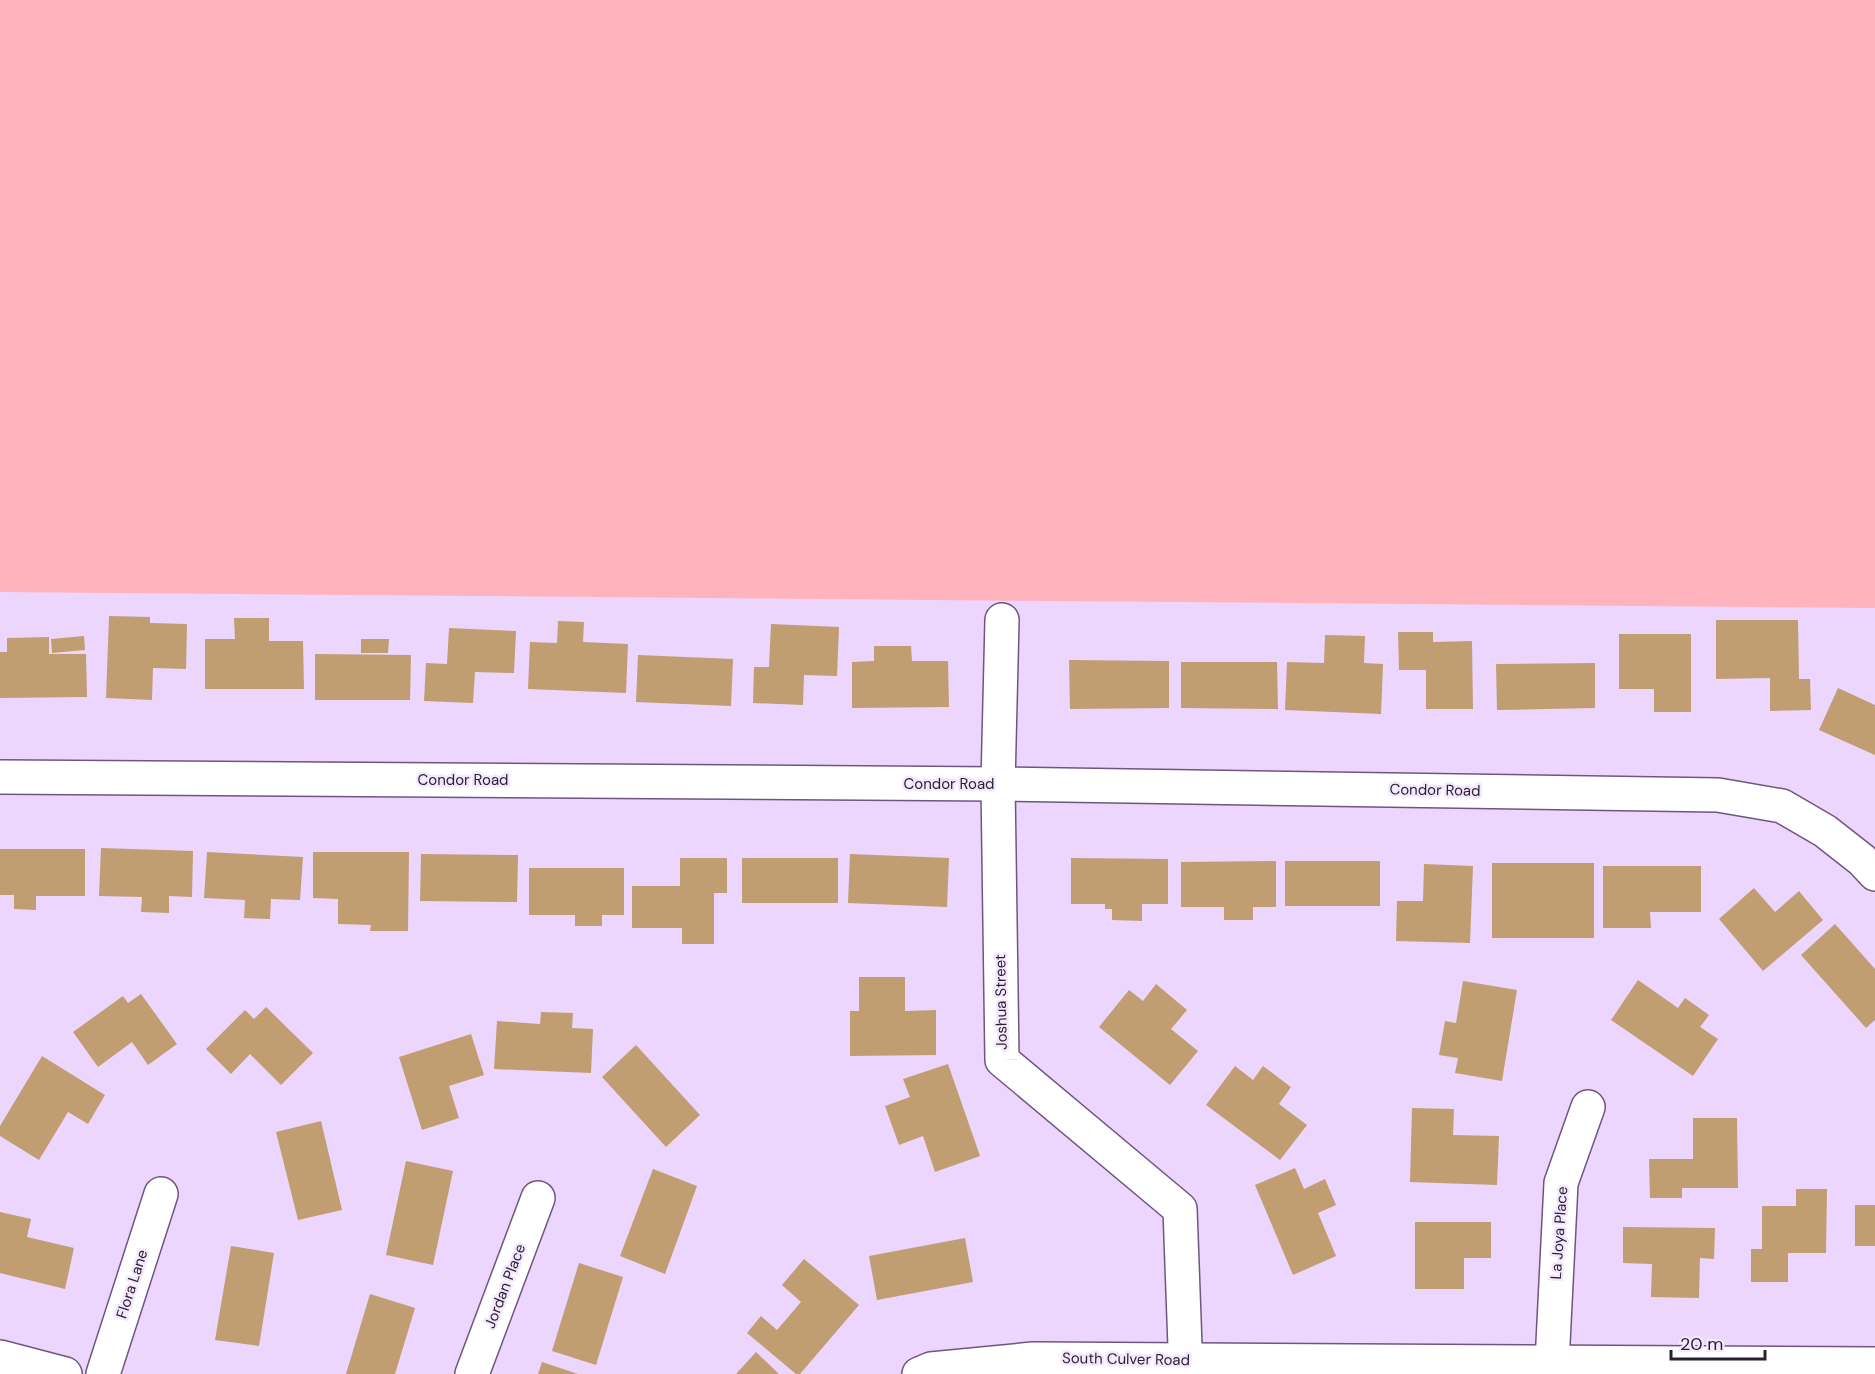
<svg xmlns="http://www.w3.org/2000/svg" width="1875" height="1374" viewBox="0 0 1875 1374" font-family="'DM Sans',sans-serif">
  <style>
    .green { fill: #ffb4bd }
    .building { fill: #c19d72 }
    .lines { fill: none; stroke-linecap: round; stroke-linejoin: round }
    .minor-casing { stroke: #6f5680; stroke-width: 36 }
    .minor { stroke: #fff; stroke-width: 33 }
    .labels { text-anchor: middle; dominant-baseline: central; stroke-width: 5; stroke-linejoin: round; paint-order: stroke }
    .street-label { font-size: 15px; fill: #2a1f31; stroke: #f3e8fc }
  </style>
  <rect width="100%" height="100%" fill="#ecd6fd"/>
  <!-- green -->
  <polygon class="green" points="0,0 1875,0 1875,608 0,592"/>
  <!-- building -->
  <g class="building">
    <polygon points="109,616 150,617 150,623 187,624 186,669 153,668 152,700 106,698"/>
    <polygon points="234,618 269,618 269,641 303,641 304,689 205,689 205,639 235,639"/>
    <polygon points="1716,620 1798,620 1799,679 1810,679 1811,710 1770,711 1770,678 1716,679"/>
    <polygon points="558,621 584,622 583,642 628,644 626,693 528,689 530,642 557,643"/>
    <polygon points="771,624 839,627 837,676 804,675 803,705 753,703 754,667 769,667"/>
    <polygon points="449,628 516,631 514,673 475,672 473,703 424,701 426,663 447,664"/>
    <polygon points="1398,632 1433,632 1433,642 1472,641 1473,709 1426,709 1426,670 1399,670"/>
    <polygon points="1619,634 1691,634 1691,712 1654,712 1654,689 1619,689"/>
    <polygon points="1325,635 1365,636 1364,663 1383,664 1381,714 1285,710 1287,662 1324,663"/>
    <polygon points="84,636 85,650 52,653 51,639"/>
    <polygon points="49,637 49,654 86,654 87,697 0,698 0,652 7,652 7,638"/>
    <polygon points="361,639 389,639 388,653 361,653"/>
    <polygon points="874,646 911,646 912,661 948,661 949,707 852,708 852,662 874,661"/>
    <polygon points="315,654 411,655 410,700 315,700"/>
    <polygon points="638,655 733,659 731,706 636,702"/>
    <polygon points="1069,660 1169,661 1169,708 1070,709"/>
    <polygon points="1181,662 1277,662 1278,709 1181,708"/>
    <polygon points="1595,663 1595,708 1497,710 1496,664"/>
    <polygon points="1838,688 1875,705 1875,755 1819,730"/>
    <polygon points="101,848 193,851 192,897 169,896 169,913 141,912 142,897 99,896"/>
    <polygon points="0,849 85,849 85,896 36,896 36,910 14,909 14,895 0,895"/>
    <polygon points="207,852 303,857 300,900 271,899 270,919 244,918 245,900 204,898"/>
    <polygon points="313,852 409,852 408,931 370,931 371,925 338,924 338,899 313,898"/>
    <polygon points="421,854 518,855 517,902 420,901"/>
    <polygon points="850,854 949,858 947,907 848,903"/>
    <polygon points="680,858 727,858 727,893 714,893 714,944 682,944 682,928 632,928 632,886 680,886"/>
    <rect x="742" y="858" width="96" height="45"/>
    <polygon points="1071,858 1168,859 1168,904 1142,904 1142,921 1112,920 1112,909 1105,909 1105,904 1071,904"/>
    <polygon points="1276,861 1276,907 1253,907 1253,920 1224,920 1224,907 1181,907 1181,862"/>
    <rect x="1285" y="861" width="95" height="45"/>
    <rect x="1492" y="863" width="102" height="75"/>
    <polygon points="1424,864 1473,866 1470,943 1396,941 1397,901 1423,901"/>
    <polygon points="1603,866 1701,866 1701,912 1650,912 1651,928 1603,928"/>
    <polygon points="529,868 624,868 624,915 602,915 602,926 575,926 575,915 529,915"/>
    <polygon points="1754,888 1775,912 1799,891 1823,920 1763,971 1719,919"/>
    <polygon points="1835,924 1875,969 1875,1020 1866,1028 1801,955"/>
    <polygon points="859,977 905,977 905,1011 936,1010 936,1055 850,1056 850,1011 859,1011"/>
    <polygon points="1638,980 1678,1008 1685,998 1709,1015 1700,1027 1718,1039 1693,1076 1611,1020"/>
    <polygon points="1463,981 1517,990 1502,1081 1455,1073 1458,1058 1439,1055 1445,1021 1456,1023"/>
    <polygon points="1156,984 1187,1010 1171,1029 1198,1051 1170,1085 1099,1027 1129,990 1143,1001"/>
    <polygon points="141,994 177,1044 148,1065 132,1042 98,1067 73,1032 123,996 128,1003"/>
    <polygon points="266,1007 313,1053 281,1085 250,1054 231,1074 206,1049 245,1010 254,1019"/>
    <polygon points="541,1012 573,1013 572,1028 593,1029 591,1073 494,1069 497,1021 540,1024"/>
    <polygon points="471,1034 484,1075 449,1086 459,1118 422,1130 399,1057"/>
    <polygon points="636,1045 700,1115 666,1147 602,1077"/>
    <polygon points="42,1056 105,1095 88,1124 68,1112 39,1160 0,1136 0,1126"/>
    <polygon points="948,1064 980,1156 935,1172 923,1136 899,1145 885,1106 910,1097 903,1079"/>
    <polygon points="1235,1066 1253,1080 1263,1066 1291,1087 1279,1104 1307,1125 1280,1160 1206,1105"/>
    <polygon points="1412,1108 1454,1109 1453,1135 1499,1136 1497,1185 1410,1182"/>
    <polygon points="1693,1118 1737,1118 1738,1188 1682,1188 1682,1198 1650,1198 1649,1159 1693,1159"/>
    <polygon points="321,1121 342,1210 298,1220 276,1132"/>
    <polygon points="406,1161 453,1171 433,1265 386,1255"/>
    <polygon points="1295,1168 1304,1189 1325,1179 1336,1205 1318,1213 1336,1256 1293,1275 1255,1185"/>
    <polygon points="653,1169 697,1186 665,1274 620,1256"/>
    <polygon points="1796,1189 1827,1189 1826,1253 1788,1253 1788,1282 1751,1282 1751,1249 1762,1249 1762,1206 1796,1206"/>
    <rect x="1855" y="1205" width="20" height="41"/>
    <polygon points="0,1212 31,1219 27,1237 74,1248 65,1289 0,1273"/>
    <polygon points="1415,1222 1491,1222 1491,1258 1464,1258 1464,1289 1415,1289"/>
    <polygon points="1623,1227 1715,1228 1714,1259 1700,1258 1699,1298 1651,1297 1652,1264 1623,1263"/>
    <polygon points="965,1238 973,1282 877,1300 869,1256"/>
    <polygon points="231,1246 274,1253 259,1346 215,1340"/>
    <polygon points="804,1259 859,1305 800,1374 796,1374 747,1333 761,1316 777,1330 801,1302 782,1285"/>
    <polygon points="579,1263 623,1277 596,1365 552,1351"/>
    <polygon points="370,1294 415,1308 395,1374 346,1374"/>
    <polygon points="756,1352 779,1374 736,1374"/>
    <polygon points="542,1362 578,1374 538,1374"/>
  </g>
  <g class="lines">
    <defs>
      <g id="minor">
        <polyline points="1002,620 998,784 1002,1060 1180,1209 1186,1374"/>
        <polyline points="0,777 998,784 1718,795 1782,806 1825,831 1862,860 1875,874"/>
        <polyline points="0,1357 65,1374"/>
        <polyline points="1552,1363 1561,1183 1588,1107"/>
        <polyline points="103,1374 161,1194"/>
        <polyline points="472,1374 538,1198"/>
        <polyline points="919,1374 931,1369 1033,1359 1875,1364"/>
      </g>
    </defs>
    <!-- minor casing -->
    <use href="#minor" class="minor-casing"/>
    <!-- minor -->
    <use href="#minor" class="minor"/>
  </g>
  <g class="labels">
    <!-- street labels -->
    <g class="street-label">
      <text x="463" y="780">Condor Road</text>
      <text x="949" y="784">Condor Road</text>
      <text transform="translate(1435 790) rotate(1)">Condor Road</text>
      <text transform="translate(1001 1002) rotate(-91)">Joshua Street</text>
      <text transform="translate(1559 1233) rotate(-86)">La Joya Place</text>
      <text transform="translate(132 1284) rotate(-72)">Flora Lane</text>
      <text transform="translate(505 1286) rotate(-69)">Jordan Place</text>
      <text transform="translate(1126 1359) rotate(1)">South Culver Road</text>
    </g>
  </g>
  <!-- scale -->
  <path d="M1671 1350v9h94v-9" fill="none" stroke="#2a1f31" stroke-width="3"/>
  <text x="1680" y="1350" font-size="18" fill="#2a1f31" stroke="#f3e8fc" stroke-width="4.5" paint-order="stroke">20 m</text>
</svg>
